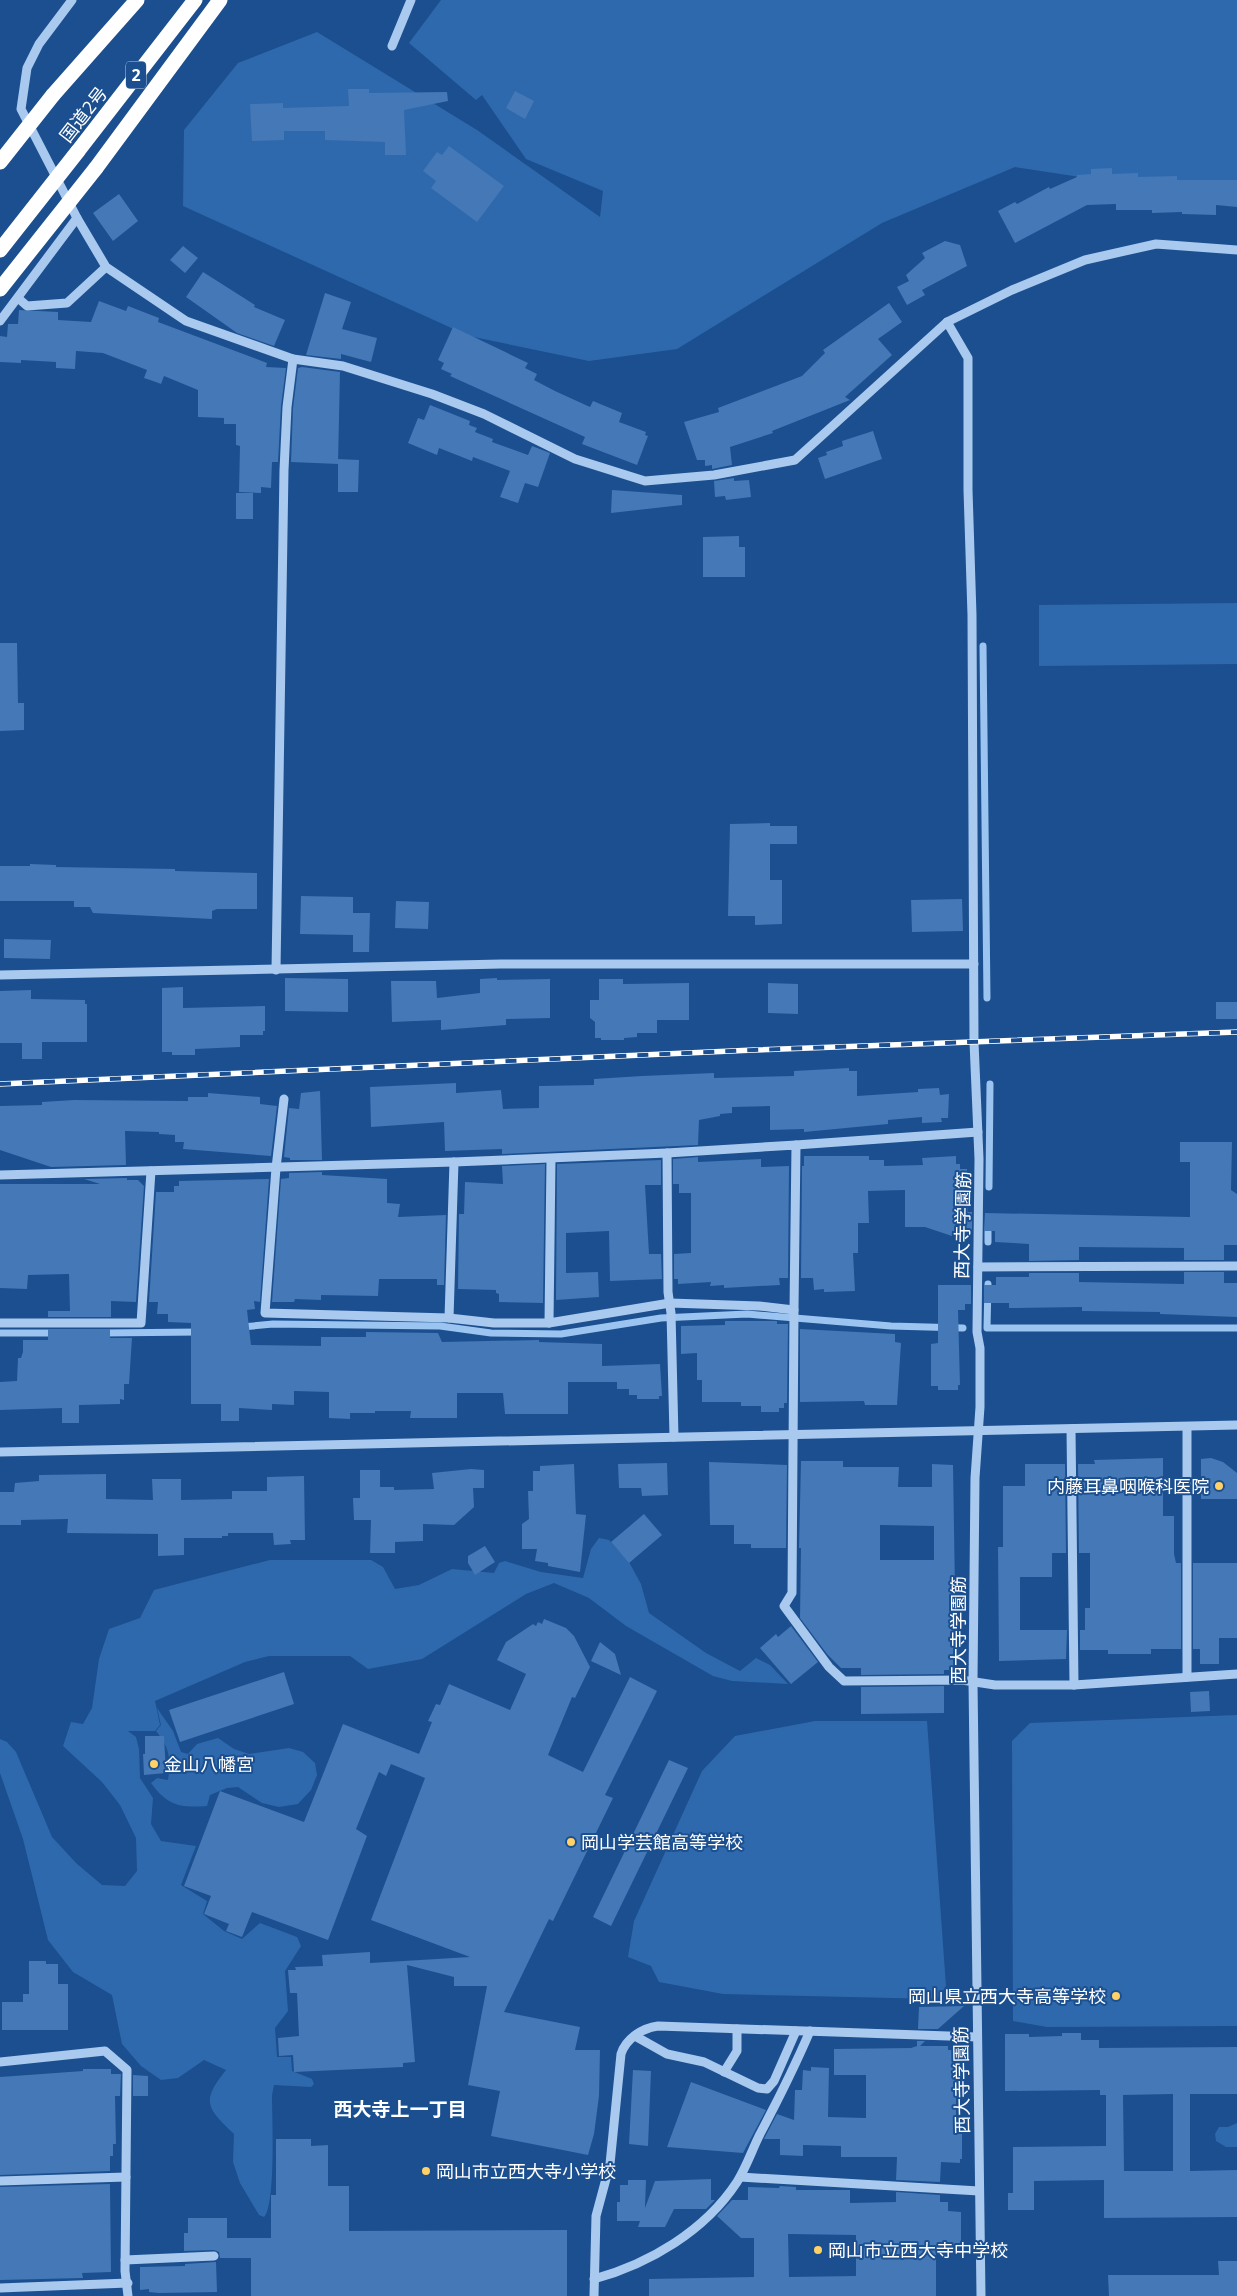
<svg xmlns="http://www.w3.org/2000/svg" width="1237" height="2296" viewBox="0 0 1237 2296" font-family="'Open Sans','Noto Sans JP',sans-serif">
  <style>
    .green { fill: #2e69ad }
    .lines { fill: none; stroke-linecap: round; stroke-linejoin: round }
    .stream { stroke: #9cc4f0; stroke-width: 7 }
    .building { fill: #4478b7; fill-rule: evenodd }
    .minor { stroke: #a9c9ee; stroke-width: 9 }
    .highway { stroke: #fff; stroke-width: 15 }
    .rail-casing { stroke: #fff; stroke-width: 5.5 }
    .rail { stroke: #1b4f8f; stroke-width: 4; stroke-dasharray: 11; stroke-linecap: butt }
    .highway-bridge { stroke: #fff; stroke-width: 15 }
    .poi-dot { fill: #ffd166; stroke: #1b4f8f; stroke-width: 2 }
    .labels { text-anchor: middle; dominant-baseline: central; stroke-width: 4; stroke-linejoin: round; paint-order: stroke }
    .shield { fill: #1b4f8f; stroke: #bbcadd; stroke-width: 1 }
    .shield-label { font-size: 16px; font-weight: bold; fill: #fff }
    .street-label { font-size: 18px; fill: #fff; stroke: #1b4f8f }
    .poi-label { font-size: 18px; fill: #fff; stroke: #1b4f8f; text-anchor: start }
    .neighbourhood-label { font-size: 19px; font-weight: bold; fill: #fff; stroke: #1b4f8f }
  </style>
  <rect width="100%" height="100%" fill="#1b4f8f"/>
  <!-- green -->
  <g class="green">
    <polygon points="441,0 1237,0 1237,201 1015,167 882,223 677,349 589,361 469,336 183,206 184,130 238,63 317,32 477,130 600,217 603,191 526,159 482,95 476,100 409,43"/>
    <polygon points="1237,603 1237,664 1039,666 1039,605"/>
    <path d="M599 1538 609 1540 629 1562 641 1584 649 1613 706 1653 740 1671 756 1658 770 1665 788 1684 732 1681 713 1676 626 1626 589 1598 554 1583 526 1594 422 1659 368 1669 350 1656H269L245 1662 155 1701 160 1725 155 1731H128L136 1737 139 1749 140 1778 153 1798 151 1824 161 1841 196 1846 181 1885 207 1901 203 1914 224 1931 242 1939 260 1923 297 1937 301 1946 285 1971 288 2011 275 2028 277 2057H291L292 2071 312 2079 314 2084 311 2087 274 2085 272 2095C272 2115 276 2205 264 2217L259 2215 240 2183 233 2162 234 2134C206 2108 201 2101 226 2070L204 2060 178 2078 161 2080 141 2066 122 2044 112 1995 73 1972 48 1940 23 1839 0 1773V1739L7 1742 16 1752 52 1837 76 1863 102 1885 125 1886 137 1871 136 1838 120 1805 102 1782 63 1746 71 1722 83 1724 92 1708 99 1659 109 1629 140 1618 154 1590 270 1560H371L383 1567 395 1589 419 1585 452 1569 494 1573 499 1563 505 1561 541 1572 583 1578 591 1549Z"/>
    <path d="M157 1708 173 1731 181 1752 188 1754 197 1744 218 1738 234 1749 249 1754 289 1748 303 1752 315 1763 317 1775 311 1790 298 1804 279 1807 262 1803 238 1787 227 1788 210 1795 207 1806C180 1808 168 1806 151 1783L157 1778 168 1780C171 1759 170 1748 156 1731L161 1725Z"/>
    <polygon points="1237,1715 1237,2026 1047,2027 1013,2021 1012,1741 1030,1723"/>
    <polygon points="815,1721 927,1721 946,1986 937,1999 723,1994 659,1982 651,1966 628,1957 634,1921 702,1771 735,1736"/>
    <polygon points="1237,2123 1237,2147 1226,2147 1216,2141 1215,2134 1219,2127 1228,2127"/>
  </g>
  <g class="lines">
    <!-- stream -->
    <g class="stream">
      <polyline points="983,646 987,998"/>
      <polyline points="989,1187 990,1084"/>
      <polyline points="988,1232 988,1242"/>
      <polyline points="988,1284 987,1328 1237,1328"/>
      <polyline points="242,1327 273,1324 440,1326 491,1333 561,1334 661,1318 747,1314 891,1326 963,1328"/>
      <polyline points="0,1333 56,1333"/>
      <polyline points="102,1333 199,1332"/>
    </g>
  </g>
  <!-- building -->
  <g class="building">
    <polygon points="348,89 369,89 369,93 447,92 448,101 404,110 406,155 385,155 385,142 325,140 325,131 284,131 284,140 252,141 250,104 283,103 283,108 349,106"/>
    <polygon points="515,91 534,101 525,119 506,108"/>
    <polygon points="449,146 504,186 477,222 431,188 436,181 423,171 437,152 442,155"/>
    <polygon points="1112,168 1112,174 1138,173 1138,177 1177,176 1177,180 1237,180 1237,207 1216,205 1216,215 1182,214 1182,212 1152,213 1152,210 1116,210 1116,204 1087,205 1015,243 998,211 1015,202 1017,204 1049,187 1050,189 1077,177 1077,175 1091,174 1091,169"/>
    <polygon points="119,194 138,221 113,241 93,213"/>
    <polygon points="945,241 960,245 967,266 922,290 925,295 907,305 897,287 909,281 906,275 925,258 922,253"/>
    <polygon points="183,246 198,258 185,273 170,260"/>
    <polygon points="203,272 255,305 254,307 285,320 274,346 237,333 186,297"/>
    <polygon points="325,293 351,302 342,329 377,338 371,362 341,354 341,359 306,355"/>
    <polygon points="99,301 126,311 128,306 159,318 158,322 267,363 266,367 286,368 281,406 278,462 272,462 271,488 261,487 261,493 239,492 240,446 236,445 236,424 224,424 224,418 198,417 198,390 164,376 161,384 153,381 144,378 147,370 103,353 76,351 75,369 56,368 56,362 21,360 21,363 0,362 0,336 7,337 8,324 18,324 19,310 58,312 58,320 91,322"/>
    <polygon points="889,303 902,322 878,339 892,355 845,397 850,400 772,431 773,433 730,447 732,465 712,469 712,465 705,466 705,460 697,460 684,422 719,412 718,408 802,376 825,353 823,350"/>
    <polygon points="453,327 528,363 525,368 537,374 534,380 555,391 590,407 593,401 622,413 619,422 646,432 645,435 648,436 637,465 582,444 585,437 450,376 452,374 441,369 444,363 438,360"/>
    <polygon points="302,367 340,372 338,464 291,462 293,408 298,368"/>
    <polygon points="430,405 470,421 469,425 477,428 475,432 493,439 492,442 528,455 532,446 550,453 538,487 525,483 518,503 500,497 510,471 473,457 472,461 439,448 437,455 408,443 418,418 424,420"/>
    <polygon points="873,431 882,459 825,479 818,458 827,455 826,452 843,446 842,441"/>
    <polygon points="338,459 359,460 358,492 338,492"/>
    <polygon points="734,478 734,481 749,480 751,497 726,500 725,496 715,497 714,481"/>
    <polygon points="612,490 682,495 682,505 611,513"/>
    <rect x="236" y="493" width="17" height="26"/>
    <polygon points="739,536 739,547 745,547 745,577 703,577 703,537"/>
    <polygon points="0,643 17,643 18,703 24,703 24,730 0,731"/>
    <polygon points="770,823 770,826 797,826 797,844 770,844 770,880 782,880 782,924 755,925 755,916 728,916 730,824"/>
    <polygon points="30,864 56,865 56,867 175,869 175,871 257,873 257,909 217,909 212,911 212,919 93,913 90,907 74,907 74,901 0,901 0,866 30,866"/>
    <polygon points="301,896 353,897 353,913 370,913 369,952 353,952 353,935 300,934"/>
    <polygon points="962,899 963,931 912,932 911,900"/>
    <polygon points="396,901 429,902 428,929 395,928"/>
    <polygon points="4,939 51,940 50,959 4,958"/>
    <polygon points="285,978 348,979 348,1012 285,1011"/>
    <polygon points="497,978 497,980 550,979 550,1018 506,1019 506,1025 441,1030 441,1020 392,1022 391,981 436,981 437,998 480,993 480,979"/>
    <polygon points="599,979 623,979 623,984 689,983 689,1020 657,1020 657,1033 637,1033 637,1037 624,1038 624,1040 601,1040 601,1038 595,1038 595,1022 590,1018 590,1000 599,1000"/>
    <polygon points="768,983 798,984 798,1014 768,1013"/>
    <polygon points="183,987 183,1008 265,1006 265,1031 263,1031 263,1035 240,1035 240,1047 195,1049 195,1055 172,1055 172,1052 162,1052 162,988"/>
    <polygon points="31,990 31,999 85,1000 85,1004 87,1004 87,1042 42,1042 42,1059 22,1059 22,1043 0,1043 0,991"/>
    <rect x="1216" y="1002" width="21" height="17"/>
    <polygon points="849,1068 849,1071 857,1071 857,1096 918,1092 918,1089 939,1088 940,1095 949,1094 948,1118 941,1118 942,1122 922,1123 922,1117 888,1120 888,1124 804,1132 804,1129 770,1130 770,1106 732,1107 732,1113 720,1114 720,1116 699,1120 698,1145 502,1154 502,1149 445,1151 444,1122 371,1127 370,1087 456,1083 456,1093 501,1090 503,1109 539,1108 539,1086 594,1085 594,1079 642,1076 714,1073 714,1078 794,1076 794,1071"/>
    <polygon points="320,1091 322,1160 290,1160 290,1158 284,1157 289,1108 299,1109 301,1093"/>
    <polygon points="208,1093 260,1097 260,1104 277,1106 271,1156 183,1149 184,1142 175,1142 175,1135 159,1134 159,1132 125,1131 126,1165 51,1167 0,1150 0,1106 42,1105 42,1102 74,1100 188,1101 188,1097 208,1097"/>
    <polygon points="1180,1142 1232,1142 1231,1190 1237,1194 1237,1245 1224,1245 1224,1260 1184,1260 1184,1248 1079,1247 1079,1260 1029,1261 1029,1244 995,1242 995,1231 984,1231 985,1213 1190,1217 1190,1162 1180,1162"/>
    <polygon points="804,1156 869,1156 869,1160 884,1160 884,1166 923,1165 922,1158 956,1156 956,1164 960,1164 960,1169 967,1169 968,1212 972,1212 972,1231 952,1231 952,1236 925,1227 905,1227 905,1190 868,1191 869,1223 858,1223 858,1253 853,1253 855,1291 824,1292 824,1289 814,1290 813,1278 801,1278 802,1166 804,1166"/>
    <polygon points="698,1157 698,1162 761,1159 761,1167 789,1166 788,1278 779,1278 780,1285 724,1288 724,1285 710,1286 711,1282 678,1284 678,1279 674,1279 674,1254 691,1253 691,1193 679,1193 679,1184 673,1184 673,1159"/>
    <polygon points="661,1160 661,1185 645,1185 649,1254 661,1254 662,1279 610,1281 609,1231 566,1233 566,1273 598,1272 599,1297 556,1300 557,1164"/>
    <polygon points="545,1164 543,1303 499,1302 499,1294 496,1293 496,1290 458,1289 459,1214 464,1214 465,1182 503,1184 502,1166"/>
    <polygon points="322,1172 322,1175 387,1179 387,1203 400,1204 398,1217 446,1215 444,1285 437,1285 437,1279 379,1279 378,1296 321,1295 321,1300 295,1299 294,1302 272,1302 281,1179 289,1178 289,1173"/>
    <polygon points="127,1178 127,1180 138,1180 144,1186 136,1302 111,1301 111,1317 48,1317 48,1311 70,1311 69,1274 28,1275 27,1289 0,1288 0,1184 100,1184 84,1179"/>
    <polygon points="269,1179 260,1302 254,1301 255,1309 247,1310 251,1345 321,1346 321,1337 366,1337 366,1332 438,1333 442,1342 539,1340 539,1342 602,1344 602,1366 660,1364 662,1396 659,1396 659,1399 637,1399 637,1395 629,1395 629,1389 617,1389 617,1382 568,1382 568,1414 505,1414 503,1393 457,1393 457,1418 410,1418 411,1411 375,1411 375,1413 350,1413 350,1419 329,1418 329,1392 294,1391 294,1405 272,1404 272,1410 239,1408 239,1421 221,1421 221,1404 191,1404 191,1323 168,1322 168,1314 157,1314 158,1302 149,1302 156,1192 174,1192 174,1186 179,1186 179,1181"/>
    <polygon points="1184,1272 1224,1272 1224,1283 1237,1283 1237,1317 1160,1314 1160,1312 1082,1311 1082,1307 1009,1308 1009,1303 984,1303 984,1285 996,1285 996,1277 1029,1277 1029,1273 1079,1273 1079,1282 1184,1284"/>
    <polygon points="938,1285 971,1285 971,1304 965,1304 965,1310 958,1310 960,1385 958,1385 958,1390 938,1390 938,1386 931,1386 931,1344 938,1343"/>
    <polygon points="725,1321 777,1321 777,1324 788,1324 787,1403 784,1403 784,1408 779,1408 779,1412 761,1412 761,1406 741,1406 741,1402 702,1402 702,1380 697,1380 697,1353 681,1354 681,1326 725,1325"/>
    <polygon points="48,1329 110,1329 110,1338 132,1338 129,1384 124,1384 124,1400 120,1399 120,1404 79,1405 79,1423 62,1423 62,1408 0,1410 0,1382 17,1381 18,1358 21,1358 23,1352 23,1340 48,1340"/>
    <polygon points="800,1329 895,1334 895,1342 901,1343 897,1405 865,1405 864,1401 800,1402"/>
    <polygon points="1163,1458 1163,1516 1174,1516 1174,1554 1176,1563 1181,1563 1181,1649 1151,1649 1151,1654 1108,1654 1108,1650 1080,1650 1080,1630 1085,1630 1085,1608 1090,1608 1090,1553 1079,1553 1078,1464 1095,1464 1094,1460"/>
    <polygon points="1211,1458 1223,1462 1237,1473 1237,1499 1201,1499 1201,1459"/>
    <path d="M801 1461H843V1467H899L898 1487H932V1464L953 1465 956 1654H954V1670H944V1674L861 1675V1668H841L827 1654 800 1618 801 1548H799ZM880 1525 934 1526V1560H880Z"/>
    <polygon points="709,1462 787,1465 786,1548 751,1548 751,1544 734,1544 734,1525 710,1525"/>
    <polygon points="667,1463 668,1495 642,1496 641,1488 619,1488 618,1464"/>
    <polygon points="574,1464 576,1514 586,1515 580,1572 548,1566 548,1563 535,1561 537,1549 522,1549 522,1524 529,1519 528,1491 533,1491 533,1471 540,1471 540,1466"/>
    <polygon points="1025,1464 1065,1464 1066,1553 1052,1553 1052,1577 1020,1577 1020,1630 1067,1630 1066,1659 999,1661 998,1547 1003,1547 1003,1486 1025,1486"/>
    <polygon points="471,1469 484,1470 484,1488 473,1488 474,1507 454,1525 423,1524 423,1541 395,1542 395,1553 370,1553 371,1520 354,1520 353,1498 360,1498 360,1470 380,1470 380,1487 394,1487 394,1490 434,1489 432,1473"/>
    <polygon points="106,1474 106,1499 153,1500 152,1479 181,1479 181,1500 232,1499 232,1491 267,1491 267,1477 304,1476 305,1540 290,1540 291,1544 274,1545 273,1533 228,1533 228,1536 222,1536 222,1538 184,1538 184,1555 158,1556 158,1534 67,1533 68,1519 21,1520 21,1525 0,1525 0,1492 14,1492 15,1483 39,1481 39,1475"/>
    <polygon points="644,1514 662,1535 629,1563 611,1542"/>
    <polygon points="485,1546 495,1562 475,1575 468,1563 468,1556"/>
    <polygon points="1193,1563 1237,1563 1237,1638 1219,1638 1219,1664 1200,1664 1200,1649 1193,1649"/>
    <polygon points="544,1619 566,1628 574,1636 590,1667 575,1698 572,1697 548,1755 583,1772 630,1677 657,1691 605,1795 613,1798 553,1921 549,1919 504,2012 580,2027 575,2050 600,2050 599,2096 594,2134 588,2155 491,2136 500,2091 468,2085 487,1986 454,1986 454,1977 407,1965 415,2062 403,2063 403,2067 294,2072 293,2055 279,2056 278,2038 299,2036 297,1993 290,1993 288,1970 296,1970 295,1967 323,1966 322,1955 370,1952 370,1963 470,1957 371,1920 425,1778 391,1764 386,1776 379,1772 356,1829 367,1836 328,1940 252,1912 242,1937 226,1931 229,1924 204,1914 211,1896 184,1886 220,1791 304,1822 343,1724 419,1754 432,1722 428,1721 436,1704 440,1705 449,1684 510,1710 526,1674 497,1660 506,1642 533,1624 536,1626 538,1622 542,1624"/>
    <polygon points="791,1626 818,1662 791,1684 760,1648 776,1634 778,1637"/>
    <polygon points="600,1642 615,1654 621,1675 591,1661"/>
    <polygon points="284,1672 294,1704 180,1742 169,1710"/>
    <polygon points="944,1686 944,1713 861,1714 861,1687"/>
    <polygon points="1209,1691 1210,1711 1191,1712 1190,1692"/>
    <polygon points="145,1736 164,1736 166,1773 144,1775 143,1754 145,1754"/>
    <polygon points="669,1760 688,1768 611,1926 593,1917"/>
    <polygon points="29,1961 46,1961 46,1964 58,1964 58,1984 68,1984 68,2030 2,2030 2,2002 23,2002 23,1994 29,1994"/>
    <polygon points="964,2006 938,2029 918,2029 919,2007"/>
    <path d="M1062 2033H1081V2040H1099V2048L1237 2047V2094H1190V2171L1237 2170V2217L1104 2218V2180L1034 2181V2210H1008V2193H1013V2147L1106 2146V2095H1100V2090L1005 2091V2034H1029V2037L1062 2036ZM1173 2094V2171H1124L1123 2095Z"/>
    <polygon points="917,2041 925,2041 920,2046 948,2046 948,2050 960,2050 960,2085 956,2085 956,2119 962,2119 962,2159 960,2159 960,2163 941,2162 940,2182 896,2180 897,2157 841,2157 841,2146 803,2145 803,2156 780,2155 780,2139 764,2139 777,2114 794,2120 795,2090 802,2090 803,2070 811,2071 811,2067 829,2068 828,2117 866,2118 866,2075 834,2075 834,2049 911,2048 917,2046"/>
    <polygon points="83,2069 111,2069 111,2074 121,2074 120,2096 115,2096 116,2144 113,2144 113,2156 110,2156 110,2171 0,2175 0,2077 83,2071"/>
    <polygon points="633,2070 651,2071 648,2146 629,2144"/>
    <polygon points="133,2075 148,2076 148,2096 133,2096"/>
    <polygon points="691,2082 766,2110 743,2153 667,2147"/>
    <polygon points="276,2139 311,2139 311,2146 328,2145 328,2186 349,2186 349,2231 567,2230 567,2296 251,2296 251,2258 220,2258 219,2252 214,2250 184,2251 184,2233 188,2233 188,2218 227,2218 227,2238 271,2238 271,2195 276,2195"/>
    <polygon points="711,2179 711,2200 715,2200 706,2209 674,2209 665,2227 638,2227 640,2221 617,2221 617,2202 620,2202 620,2185 628,2185 628,2180 646,2180 645,2208 655,2181"/>
    <polygon points="110,2184 111,2272 82,2273 83,2278 0,2280 0,2187"/>
    <path d="M780 2186 796 2187V2190H850V2203L896 2202V2192L940 2195V2202H948V2211L961 2212V2246H948V2253H936V2296H649V2279L754 2277V2238H741L717 2216 732 2200H748V2187L779 2188ZM788 2234 856 2235V2276L789 2277Z"/>
    <polygon points="1218,2261 1237,2261 1237,2296 1109,2296 1108,2275 1219,2275"/>
    <polygon points="216,2262 217,2292 159,2293 149,2292 149,2289 140,2290 140,2267 185,2266 185,2264"/>
  </g>
  <g class="lines">
    <!-- minor -->
    <g class="minor">
      <polyline points="72,0 39,44 27,68 21,109 77,218 106,267 186,321 293,359 343,366 432,394 484,414 575,459 645,481 714,475 795,460 947,322 1012,290 1085,260 1156,244 1237,250"/>
      <polyline points="392,46 411,0"/>
      <polyline points="18,298 27,306 67,303 106,267"/>
      <polyline points="0,321 77,218"/>
      <polyline points="947,322 968,358 968,490 972,615 974,1042 979,1159 977,1332 980,1348 980,1407 975,1478 973,1682 981,2296"/>
      <polyline points="276,970 284,470 287,407 293,359"/>
      <polyline points="0,975 501,964 974,964"/>
      <polyline points="284,1099 276,1168 265,1313 449,1318 494,1323 549,1323"/>
      <polyline points="796,1145 978,1132"/>
      <polyline points="667,1153 796,1145 794,1310"/>
      <polyline points="551,1159 549,1323 670,1303 759,1306 794,1310 792,1593 784,1606 829,1667 844,1681 962,1680 995,1685 1074,1685 1237,1674"/>
      <polyline points="0,1175 454,1162 667,1153 668,1292 671,1313 674,1437"/>
      <polyline points="978,1267 1237,1266"/>
      <polyline points="449,1318 454,1162"/>
      <polyline points="0,1323 141,1323 151,1171"/>
      <polyline points="1187,1427 1187,1677"/>
      <polyline points="1071,1429 1074,1685"/>
      <polyline points="0,1452 1237,1425"/>
      <polyline points="635,2036 667,2054 704,2062 758,2088 767,2089 774,2081 796,2031"/>
      <polyline points="0,2062 105,2051 127,2070 125,2271 128,2296"/>
      <polyline points="724,2072 737,2051 737,2029"/>
      <polyline points="740,2177 979,2191"/>
      <polyline points="0,2181 126,2177"/>
      <polyline points="125,2260 214,2256"/>
      <path d="M594 2279C649 2264 705 2231 737 2182 746 2168 752 2150 760 2134 778 2100 795 2066 810 2031"/>
      <polyline points="0,2288 128,2283"/>
      <path d="M594 2296 596 2216 610 2164 621 2054C626 2038 643 2028 658 2026L977 2037"/>
    </g>
    <!-- highway -->
    <g class="highway">
      <polyline points="53,95 137,0"/>
      <polyline points="78,151 195,0"/>
      <polyline points="96,168 220,0"/>
    </g>
    <defs>
      <polyline id="rail" points="0,1084 754,1050 1237,1032"/>
    </defs>
    <!-- rail casing -->
    <use href="#rail" class="rail-casing"/>
    <!-- rail -->
    <use href="#rail" class="rail"/>
    <!-- highway-bridge -->
    <g class="highway-bridge">
      <polyline points="0,162 53,95"/>
      <polyline points="0,250 78,151"/>
      <polyline points="0,289 96,168"/>
    </g>
  </g>
  <!-- markers -->
  <g class="poi-dot">
    <circle cx="1219" cy="1486" r="5"/>
    <circle cx="154" cy="1764" r="5"/>
    <circle cx="571" cy="1842" r="5"/>
    <circle cx="1116" cy="1996" r="5"/>
    <circle cx="426" cy="2171" r="5"/>
    <circle cx="818" cy="2250" r="5"/>
  </g>
  <g class="labels">
    <!-- shield labels -->
    <rect class="shield" x="126" y="61.5" width="20" height="27" rx="4"/>
    <g class="shield-label">
      <text x="136" y="75">2</text>
    </g>
    <!-- street labels -->
    <g class="street-label">
      <text transform="translate(83 114) rotate(-52)">国道2号</text>
      <text transform="translate(962 1225) rotate(-89)">西大寺学園筋</text>
      <text transform="translate(958 1630) rotate(-90)">西大寺学園筋</text>
      <text transform="translate(961 2080) rotate(-91)">西大寺学園筋</text>
    </g>
    <!-- poi labels -->
    <g class="poi-label">
      <text x="1209" y="1486" text-anchor="end">内藤耳鼻咽喉科医院</text>
      <text x="164" y="1764">金山八幡宮</text>
      <text x="581" y="1842">岡山学芸館高等学校</text>
      <text x="1106" y="1996" text-anchor="end">岡山県立西大寺高等学校</text>
      <text x="436" y="2171">岡山市立西大寺小学校</text>
      <text x="828" y="2250">岡山市立西大寺中学校</text>
    </g>
    <!-- neighbourhood labels -->
    <g class="neighbourhood-label">
      <text x="400" y="2109">西大寺上一丁目</text>
    </g>
  </g>
</svg>
